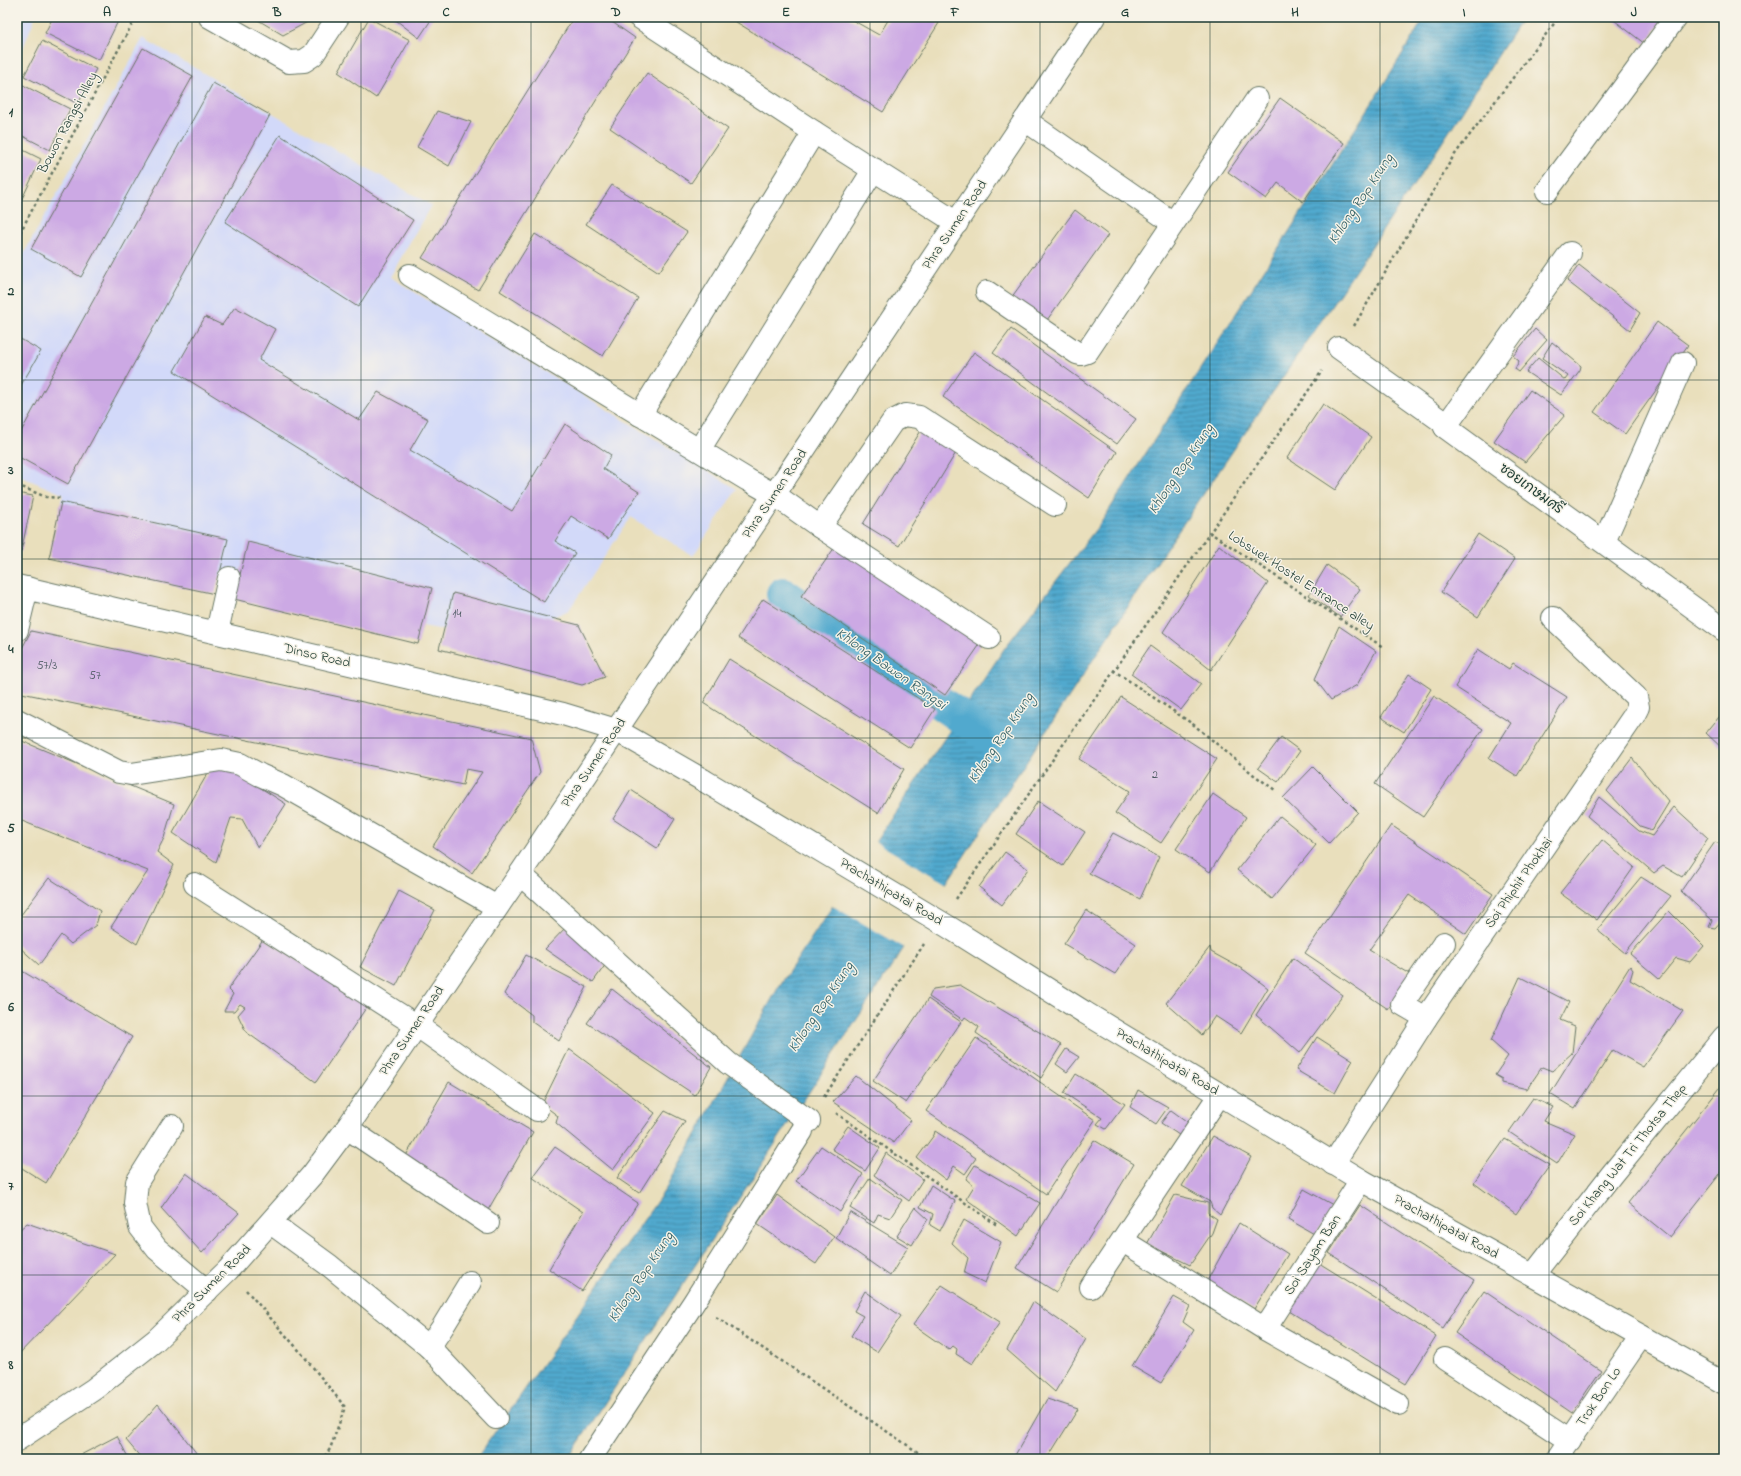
<svg xmlns="http://www.w3.org/2000/svg" width="1741" height="1476" viewBox="0 0 1741 1476" font-family="'Indie Flower','Playpen Sans Thai',sans-serif">
  <style>
    .built { fill: #d2d9f9 }
    .water { fill: url(#water-rules); stroke: #387381 }
    .pier { fill: #e9dfbc }
    .lines { fill: none; stroke-linecap: round; stroke-linejoin: round }
    .canal { stroke: #51a9ce; stroke-width: 34 }
    .building { fill: #cca9e4 }
    .minor-casing { stroke: #667664; stroke-width: 24 }
    .major-casing { stroke: #667664; stroke-width: 24 }
    .path { stroke: #667664; stroke-width: 2.5; stroke-dasharray: 3 3; stroke-linecap: butt }
    .minor { stroke: #fff; stroke-width: 22 }
    .major { stroke: #fff; stroke-width: 22 }
    .major-bridge-casing { stroke: #667664; stroke-width: 24; stroke-linecap: butt }
    .major-bridge { stroke: #fff; stroke-width: 22 }
    .grid { fill: none; stroke: #1f3d34; stroke-width: 1; stroke-opacity: 0.55 }
    .labels { text-anchor: middle; dominant-baseline: central; stroke-width: 3; stroke-linejoin: round; paint-order: stroke }
    .number-label { font-size: 12px; fill: #4a5860 }
    .street-label { font-size: 14px; fill: #1f3d34; stroke: #f7f3e8 }
    .water-label { font-size: 15px; font-style: italic; fill: #2e5d62; stroke: #f7f3e8 }
    .neatline { fill: none; stroke: #1f3d34; stroke-width: 1.5 }
    .grid-label { font-size: 13px; text-anchor: middle; font-weight: bold; fill: #1f3d34 }
  </style>
  <defs>
    <pattern id="water-rules" width="6" height="5" patternUnits="userSpaceOnUse"><rect width="6" height="5" fill="#51a9ce"/><path d="M0 2.5h6" fill="none" stroke="#438ba8"/></pattern>
  </defs>
  <rect width="100%" height="100%" fill="#f7f3e8"/>
  <filter id="ink" filterUnits="userSpaceOnUse"><feTurbulence type="fractalNoise" baseFrequency=".025" numOctaves="2"/><feDisplacementMap in="SourceGraphic" scale="8" xChannelSelector="R" yChannelSelector="G"/><feConvolveMatrix kernelMatrix="1 2 1 2 8 2 1 2 1" color-interpolation-filters="sRGB"/></filter>
  <filter id="wash" filterUnits="userSpaceOnUse"><feTurbulence type="fractalNoise" baseFrequency=".012" numOctaves="4" result="noise"/><feDisplacementMap in="SourceGraphic" scale="16" xChannelSelector="R" yChannelSelector="G"/><feGaussianBlur stdDeviation="0.9" result="paint"/><feColorMatrix in="noise" values="0 0 0 0 0 0 0 0 0 0 0 0 0 0 0 0 0 1.4 0 .05"/><feComposite in="paint" operator="in"/></filter>
  <g filter="url(#wash)">
    <rect width="100%" height="100%" fill="#e9dfbc"/>
    <!-- built -->
    <g class="built">
      <polygon points="17,17 35,17 17,64"/>
      <polygon points="143,38 431,205 390,277 737,489 693,556 631,517 569,610 551,618 453,593 444,630 423,626 432,588 248,542 238,580 219,576 211,535 61,502 63,494 17,475 17,266"/>
    </g>
    <!-- water -->
    <polygon class="water" points="1425,17 1523,17 1432,158 1160,558 568,1459 476,1459 667,1187 778,988 1004,649 1102,521 1372,103"/>
    <!-- pier -->
    <polygon class="pier" points="874,841 947,884 905,948 831,905"/>
    <g class="lines">
      <!-- canal -->
      <polyline class="canal" points="783,594 998,743"/>
    </g>
    <g id="blocks">
      <!-- building -->
      <g class="building">
        <polygon points="53,17 120,17 99,60 45,33"/>
        <polygon points="253,17 317,17 283,35"/>
        <polygon points="392,17 433,17 419,38"/>
        <polygon points="574,17 605,17 635,38 478,290 422,258"/>
        <polygon points="728,17 847,17 879,35 890,17 929,17 939,23 883,112"/>
        <polygon points="1610,17 1665,17 1645,44"/>
        <polygon points="369,18 410,40 376,98 338,72"/>
        <polygon points="42,41 96,69 78,104 24,76"/>
        <polygon points="143,48 193,76 81,277 31,249"/>
        <polygon points="647,73 728,129 691,183 610,128"/>
        <polygon points="19,83 70,109 50,150 17,133 17,87"/>
        <polygon points="213,83 270,115 68,484 17,456 17,439"/>
        <polygon points="1280,98 1344,143 1303,202 1278,183 1266,199 1228,172"/>
        <polygon points="437,111 471,122 449,166 417,147"/>
        <polygon points="280,135 413,220 358,307 225,222"/>
        <polygon points="17,147 41,159 20,203 17,202"/>
        <polygon points="612,185 687,232 659,272 586,224"/>
        <polygon points="1075,210 1108,235 1047,320 1011,298"/>
        <polygon points="535,234 638,298 603,356 500,291"/>
        <polygon points="1579,265 1640,313 1630,330 1567,281"/>
        <polygon points="235,307 275,329 259,360 359,420 378,392 428,419 410,450 512,511 565,424 611,455 603,469 639,492 608,539 571,516 555,541 575,553 544,602 174,371 205,317 222,325"/>
        <polygon points="1657,322 1688,345 1625,434 1594,412"/>
        <polygon points="1011,329 1136,419 1117,444 993,353"/>
        <polygon points="1535,329 1547,340 1519,372 1515,369 1519,361 1513,356"/>
        <polygon points="17,337 41,351 17,392"/>
        <polygon points="1552,342 1581,366 1580,370 1561,395 1526,372 1538,358 1565,380 1568,376 1542,358"/>
        <polygon points="974,352 1117,452 1089,498 943,397"/>
        <polygon points="1530,390 1565,415 1525,462 1494,441"/>
        <polygon points="1323,404 1371,437 1335,490 1287,458"/>
        <polygon points="922,429 957,451 899,546 863,524"/>
        <polygon points="17,493 33,496 21,552 17,551"/>
        <polygon points="61,502 228,539 215,594 49,558"/>
        <polygon points="1478,534 1515,559 1478,617 1441,592"/>
        <polygon points="248,542 432,588 418,644 234,599"/>
        <polygon points="837,544 981,643 945,695 801,596"/>
        <polygon points="1219,545 1268,583 1211,670 1163,632"/>
        <polygon points="1327,565 1360,589 1340,617 1309,595"/>
        <polygon points="453,593 579,625 605,677 582,685 439,649"/>
        <polygon points="763,599 935,709 910,748 738,638"/>
        <polygon points="1339,626 1376,651 1357,685 1331,700 1315,679"/>
        <polygon points="31,631 531,738 540,772 472,873 433,846 482,772 466,769 463,785 17,692 17,658"/>
        <polygon points="1150,646 1201,684 1181,710 1131,674"/>
        <polygon points="1478,649 1509,669 1513,663 1567,697 1517,776 1489,758 1511,723 1455,687"/>
        <polygon points="729,659 904,769 878,813 703,703"/>
        <polygon points="1409,674 1431,689 1404,732 1381,717"/>
        <polygon points="1434,696 1483,729 1423,817 1375,784"/>
        <polygon points="1121,697 1217,759 1161,843 1115,813 1130,791 1079,759"/>
        <polygon points="1724,711 1724,750 1706,733"/>
        <polygon points="1281,737 1300,751 1278,782 1258,768"/>
        <polygon points="17,739 174,804 164,838 157,852 174,865 137,944 111,927 148,871 17,819"/>
        <polygon points="1632,758 1669,802 1652,830 1640,826 1607,791"/>
        <polygon points="212,766 234,771 286,804 258,848 242,819 231,818 216,862 173,833"/>
        <polygon points="1313,767 1358,812 1329,843 1283,798"/>
        <polygon points="631,790 675,819 657,848 613,819"/>
        <polygon points="1213,794 1246,817 1210,872 1176,849"/>
        <polygon points="1599,797 1639,831 1652,836 1674,807 1708,838 1682,877 1663,866 1654,873 1587,816"/>
        <polygon points="1038,801 1085,832 1063,866 1016,834"/>
        <polygon points="1280,816 1316,845 1272,899 1237,870"/>
        <polygon points="1391,825 1493,894 1466,934 1409,895 1369,950 1411,975 1388,1009 1305,953"/>
        <polygon points="1113,833 1159,857 1140,899 1089,873"/>
        <polygon points="1602,840 1634,867 1597,920 1560,893"/>
        <polygon points="1715,842 1724,846 1724,918 1715,928 1709,927 1712,920 1681,891"/>
        <polygon points="1005,852 1028,869 1002,905 979,887"/>
        <polygon points="1641,877 1671,896 1625,953 1597,930"/>
        <polygon points="49,878 100,911 96,925 71,944 61,935 39,965 17,945 17,920"/>
        <polygon points="399,891 435,910 396,986 360,967"/>
        <polygon points="1086,910 1136,944 1115,974 1064,944"/>
        <polygon points="1669,911 1704,946 1690,962 1676,958 1659,979 1630,954"/>
        <polygon points="567,926 606,964 593,982 545,949"/>
        <polygon points="264,938 368,1005 316,1082 246,1032 238,1015 245,1007 240,1004 234,1011 224,1011 233,994 228,989"/>
        <polygon points="1210,947 1211,952 1244,970 1268,988 1241,1033 1215,1016 1202,1035 1166,1003"/>
        <polygon points="526,955 587,987 559,1041 532,1022 532,1015 504,994"/>
        <polygon points="1293,958 1343,995 1300,1053 1256,1015"/>
        <polygon points="1630,966 1633,970 1630,980 1683,1011 1643,1067 1613,1050 1575,1109 1550,1094"/>
        <polygon points="17,968 132,1037 46,1183 17,1165"/>
        <polygon points="1520,977 1569,1002 1560,1020 1575,1026 1572,1053 1552,1071 1542,1067 1527,1089 1502,1083 1502,1079 1495,1075 1508,1056 1491,1041"/>
        <polygon points="960,985 1061,1045 1041,1078 976,1033 979,1027 965,1017 963,1020 929,997 933,989"/>
        <polygon points="612,989 711,1067 695,1095 587,1023"/>
        <polygon points="928,999 961,1022 906,1103 873,1081"/>
        <polygon points="1317,1037 1353,1060 1335,1093 1296,1070"/>
        <polygon points="976,1038 1095,1120 1046,1194 926,1111"/>
        <polygon points="569,1049 655,1113 613,1170 556,1123 558,1116 542,1104"/>
        <polygon points="1066,1049 1079,1057 1067,1072 1056,1064"/>
        <polygon points="1076,1074 1125,1104 1106,1129 1097,1124 1102,1118 1064,1093"/>
        <polygon points="856,1076 911,1120 894,1143 833,1102"/>
        <polygon points="449,1082 533,1132 488,1210 404,1159"/>
        <polygon points="1724,1083 1724,1169 1670,1237 1628,1203"/>
        <polygon points="1138,1090 1168,1107 1156,1124 1130,1107"/>
        <polygon points="1533,1098 1553,1107 1544,1121 1575,1134 1557,1164 1509,1132"/>
        <polygon points="1171,1110 1193,1126 1185,1139 1161,1123"/>
        <polygon points="665,1111 685,1121 639,1193 617,1178"/>
        <polygon points="848,1126 880,1148 865,1171 832,1149"/>
        <polygon points="935,1131 976,1158 965,1174 954,1166 946,1180 917,1158 934,1135"/>
        <polygon points="1213,1136 1251,1157 1220,1215 1212,1208 1210,1202 1182,1186"/>
        <polygon points="1505,1139 1550,1165 1516,1214 1474,1183"/>
        <polygon points="1094,1140 1134,1164 1056,1292 1017,1268"/>
        <polygon points="821,1146 863,1174 840,1212 796,1181"/>
        <polygon points="555,1147 638,1203 582,1291 549,1269 583,1212 532,1177"/>
        <polygon points="886,1153 923,1179 909,1201 874,1175"/>
        <polygon points="975,1165 1040,1203 1018,1236 966,1199 974,1186 966,1179"/>
        <polygon points="186,1173 239,1213 202,1253 161,1208"/>
        <polygon points="870,1178 902,1200 890,1218 878,1214 874,1223 850,1208"/>
        <polygon points="931,1185 955,1201 940,1231 930,1225 933,1214 920,1207"/>
        <polygon points="1304,1189 1333,1205 1316,1235 1288,1219"/>
        <polygon points="777,1195 834,1237 816,1264 757,1224"/>
        <polygon points="1175,1195 1208,1203 1208,1213 1217,1219 1212,1233 1190,1265 1147,1244"/>
        <polygon points="1360,1205 1474,1280 1443,1328 1329,1253"/>
        <polygon points="915,1207 928,1219 912,1245 897,1236"/>
        <polygon points="850,1212 908,1247 890,1276 836,1238"/>
        <polygon points="964,1220 1001,1242 985,1283 964,1273 968,1258 952,1243"/>
        <polygon points="27,1223 115,1254 17,1356 17,1232"/>
        <polygon points="1239,1223 1288,1254 1254,1309 1207,1281"/>
        <polygon points="1319,1263 1436,1336 1406,1384 1289,1311"/>
        <polygon points="942,1285 1000,1322 972,1364 956,1354 957,1349 953,1346 949,1350 913,1325"/>
        <polygon points="865,1291 901,1316 877,1352 851,1336 863,1316 854,1311"/>
        <polygon points="1484,1291 1601,1370 1572,1413 1455,1333"/>
        <polygon points="1174,1297 1190,1306 1183,1322 1194,1330 1161,1383 1132,1366"/>
        <polygon points="1033,1302 1086,1339 1055,1392 1007,1350"/>
        <polygon points="1047,1399 1078,1409 1047,1459 1017,1459 1014,1457"/>
        <polygon points="158,1404 201,1459 142,1459 126,1440"/>
        <polygon points="117,1436 129,1459 73,1459"/>
      </g>
    </g>
  </g>
  <g filter="url(#ink)">
    <use href="#blocks" fill-opacity="0" stroke="#667664" stroke-width="1"/>
    <g class="lines">
      <defs>
        <g id="minor">
          <polyline points="210,17 289,62 304,61 313,55 338,17"/>
          <polyline points="639,17 814,132 957,223"/>
          <polyline points="1025,120 1173,223"/>
          <polyline points="1547,191 1676,17"/>
          <polyline points="410,275 748,480 775,495 820,527 989,638"/>
          <polyline points="987,292 1077,353 1081,354 1087,352 1257,99"/>
          <polyline points="1339,348 1443,422 1445,427 1724,630"/>
          <polyline points="640,415 814,132"/>
          <polyline points="1445,427 1570,253"/>
          <polyline points="699,450 874,169"/>
          <polyline points="820,527 893,421 905,415 919,417 1055,505"/>
          <polyline points="1604,542 1683,363"/>
          <polyline points="17,630 27,588"/>
          <polyline points="217,632 229,578"/>
          <polyline points="17,720 119,772 131,774 221,760 240,764 260,775 283,785 497,907"/>
          <polyline points="520,874 728,1063 809,1121"/>
          <polyline points="195,884 416,1025 537,1110"/>
          <polyline points="1426,1018 1402,1004 1444,943"/>
          <polyline points="172,1126 137,1182 135,1203 140,1227 157,1249 207,1291"/>
          <polyline points="347,1128 488,1223"/>
          <polyline points="1333,1164 1426,1018 1633,717 1638,707 1636,697 1553,618"/>
          <polyline points="271,1223 330,1266 429,1347 496,1418"/>
          <polyline points="1123,1241 1265,1329 1398,1404"/>
          <polyline points="1533,1275 1612,1174 1724,1037"/>
          <polyline points="1091,1287 1220,1094"/>
          <polyline points="1265,1329 1361,1180"/>
          <polyline points="429,1347 442,1328 470,1282"/>
          <polyline points="1445,1359 1570,1441"/>
          <polyline points="590,1459 694,1302 802,1131"/>
          <polyline points="1557,1459 1641,1336"/>
        </g>
        <g id="major">
          <polyline points="17,586 563,714 616,730 703,780"/>
          <polyline points="1084,1012 1361,1180 1724,1382"/>
          <polyline points="17,1440 94,1389 156,1340 228,1270 312,1175 347,1128 520,874 1094,17"/>
        </g>
      </defs>
      <!-- minor casing -->
      <use href="#minor" class="minor-casing"/>
      <!-- major casing -->
      <use href="#major" class="major-casing"/>
      <!-- path -->
      <g class="path">
        <polyline points="17,238 136,17"/>
        <polyline points="1354,326 1453,157 1559,17"/>
        <polyline points="17,485 46,497 62,498"/>
        <polyline points="1209,532 1383,647"/>
        <polyline points="1113,670 1194,725 1254,775 1275,790"/>
        <polyline points="956,899 1322,371"/>
        <polyline points="824,1097 924,944"/>
        <polyline points="836,1113 997,1225"/>
        <polyline points="246,1290 303,1355 345,1407 330,1449 323,1459"/>
        <polyline points="716,1317 928,1459"/>
      </g>
      <!-- minor -->
      <use href="#minor" class="minor"/>
      <!-- major -->
      <use href="#major" class="major"/>
      <defs>
        <polyline id="major-bridge" points="703,780 947,926 1084,1012"/>
      </defs>
      <!-- major-bridge casing -->
      <use href="#major-bridge" class="major-bridge-casing"/>
      <!-- major-bridge -->
      <use href="#major-bridge" class="major-bridge"/>
    </g>
  </g>
  <!-- grid -->
  <path class="grid" d="M192 17V1459M361 17V1459M531 17V1459M701 17V1459M870 17V1459M1040 17V1459M1210 17V1459M1380 17V1459M1549 17V1459M17 201H1724M17 380H1724M17 559H1724M17 738H1724M17 917H1724M17 1096H1724M17 1275H1724"/>
  <g class="labels">
    <!-- number labels -->
    <g class="number-label">
      <text x="457" y="614">14</text>
      <text x="47" y="666">57/3</text>
      <text x="95" y="676">57</text>
      <text x="1155" y="775">2</text>
    </g>
    <!-- street labels -->
    <g class="street-label">
      <text transform="translate(68 123) rotate(-62)">Bowon Rangsi Alley</text>
      <text transform="translate(955 225) rotate(-56)">Phra Sumen Road</text>
      <text transform="translate(1531 489) rotate(36)">ซอยเกษมศรี</text>
      <text transform="translate(775 494) rotate(-56)">Phra Sumen Road</text>
      <text transform="translate(1301 581) rotate(33)">Lobsuek Hostel Entrance alley</text>
      <text transform="translate(317 656) rotate(13)">Dinso Road</text>
      <text transform="translate(594 763) rotate(-56)">Phra Sumen Road</text>
      <text transform="translate(1519 883) rotate(-55)">Soi Phiphit Phokhai</text>
      <text transform="translate(891 892) rotate(31)">Prachathipatai Road</text>
      <text transform="translate(412 1031) rotate(-56)">Phra Sumen Road</text>
      <text transform="translate(1167 1062) rotate(31)">Prachathipatai Road</text>
      <text transform="translate(1628 1155) rotate(-51)">Soi Khang Wat Tri Thotsa Thep</text>
      <text transform="translate(1446 1227) rotate(29)">Prachathipatai Road</text>
      <text transform="translate(1313 1255) rotate(-57)">Soi Sayam Ban</text>
      <text transform="translate(212 1284) rotate(-45)">Phra Sumen Road</text>
      <text transform="translate(1599 1397) rotate(-56)">Trok Bon Lo</text>
    </g>
    <!-- water labels -->
    <g class="water-label">
      <text transform="translate(1361 199) rotate(-56)">Khlong Rop Krung</text>
      <text transform="translate(1181 469) rotate(-56)">Khlong Rop Krung</text>
      <text transform="translate(891 669) rotate(35)">Khlong Bawon Rangsi</text>
      <text transform="translate(1001 738) rotate(-56)">Khlong Rop Krung</text>
      <text transform="translate(821 1007) rotate(-56)">Khlong Rop Krung</text>
      <text transform="translate(641 1277) rotate(-56)">Khlong Rop Krung</text>
    </g>
  </g>
  <!-- margin -->
  <rect width="1741" height="1476" fill="none" stroke="#f7f3e8" stroke-width="44"/>
  <rect x="22" y="22" width="1697" height="1432" class="neatline"/>
  <g class="grid-label">
    <text x="107" y="16">A</text>
    <text x="277" y="16">B</text>
    <text x="446" y="16">C</text>
    <text x="616" y="16">D</text>
    <text x="786" y="16">E</text>
    <text x="955" y="16">F</text>
    <text x="1125" y="16">G</text>
    <text x="1295" y="16">H</text>
    <text x="1464" y="16">I</text>
    <text x="1634" y="16">J</text>
    <text x="11" y="116">1</text>
    <text x="11" y="295">2</text>
    <text x="11" y="474">3</text>
    <text x="11" y="653">4</text>
    <text x="11" y="832">5</text>
    <text x="11" y="1011">6</text>
    <text x="11" y="1190">7</text>
    <text x="11" y="1369">8</text>
  </g>
</svg>
